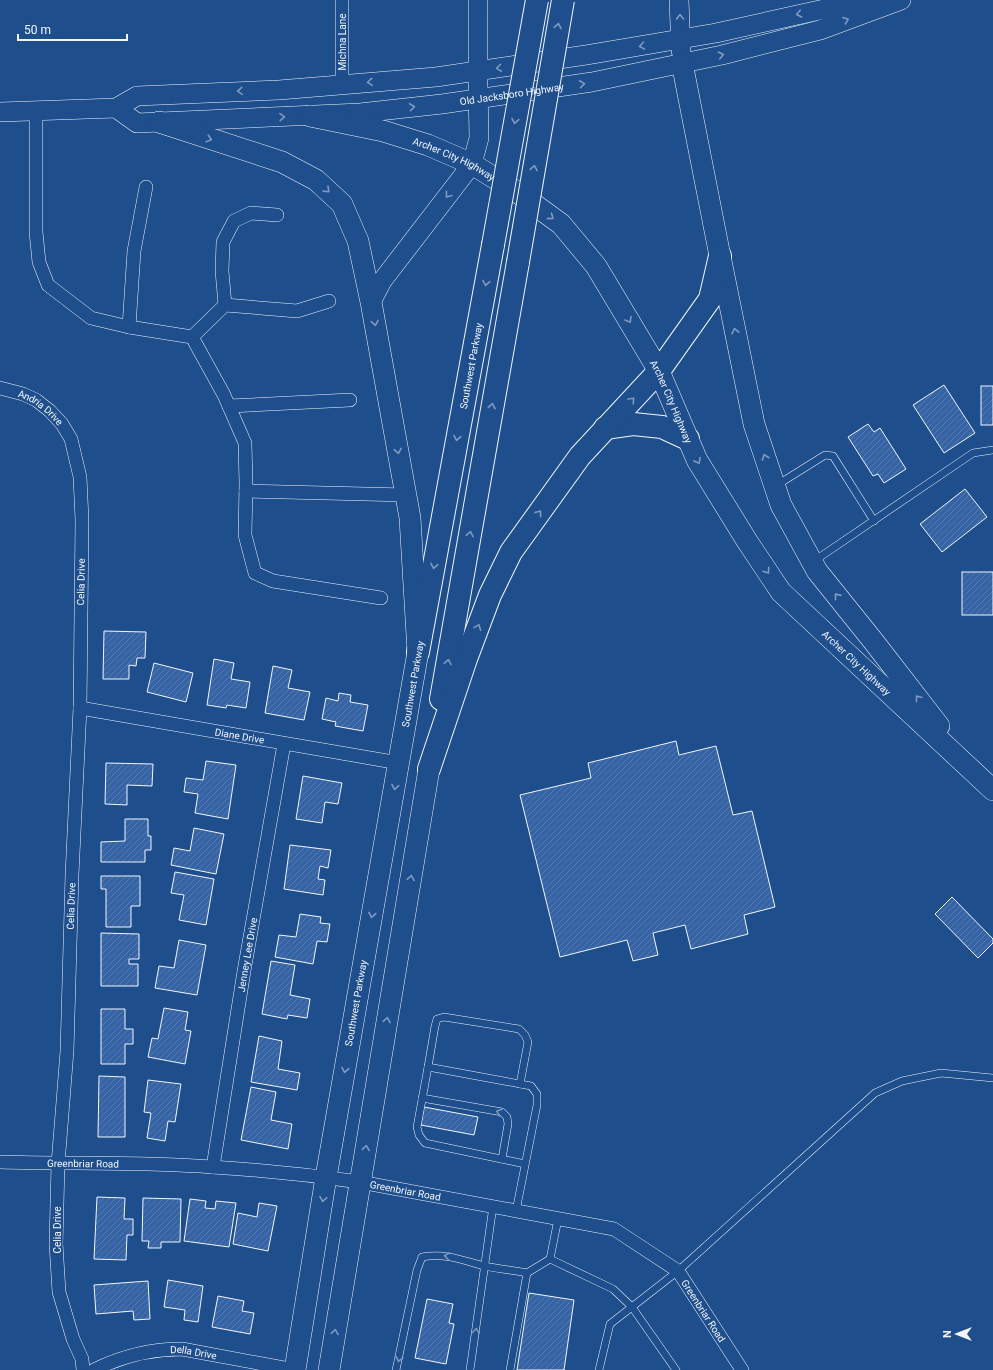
<svg xmlns="http://www.w3.org/2000/svg" width="993" height="1370" viewBox="0 0 993 1370" font-family="Roboto,sans-serif">
  <style>
    .building { fill: url(#building-hatch); stroke: #f2f6ff }
    .lines { fill: none; stroke-linecap: round; stroke-linejoin: round }
    .lane-casing { stroke: #f2f6ff; stroke-width: 8 }
    .street-casing { stroke: #f2f6ff; stroke-width: 14 }
    .secondary-casing { stroke: #f2f6ff; stroke-width: 20 }
    .primary-casing { stroke: #f2f6ff; stroke-width: 22 }
    .highway-casing { stroke: #f2f6ff; stroke-width: 24 }
    .lane { stroke: #1f4e8c; stroke-width: 7 }
    .street { stroke: #1f4e8c; stroke-width: 13 }
    .secondary { stroke: #1f4e8c; stroke-width: 19 }
    .primary { stroke: #1f4e8c; stroke-width: 21 }
    .highway { stroke: #1f4e8c; stroke-width: 22 }
    .highway-bridge-casing { stroke: #f2f6ff; stroke-width: 24; stroke-linecap: butt }
    .highway-bridge { stroke: #1f4e8c; stroke-width: 22 }
    .oneway { stroke: #7e9ac0 }
    .labels { text-anchor: middle; dominant-baseline: central; stroke-width: 3; stroke-linejoin: round; paint-order: stroke }
    .street-label { font-size: 10px; fill: #f2f6ff; stroke: #1f4e8c }
  </style>
  <defs>
    <pattern id="building-hatch" width="6" height="6" patternUnits="userSpaceOnUse"><rect width="6" height="6" fill="#3563a3"/><path d="M-1 1l2-2M0 6l6-6M5 7l2-2" fill="none" stroke="#537ab1"/></pattern>
  </defs>
  <rect width="100%" height="100%" fill="#1f4e8c"/>
  <!-- building -->
  <g class="building">
    <polygon points="944,385 975,433 944,453 913,405"/>
    <rect x="981" y="386" width="12" height="39"/>
    <polygon points="868,424 874,432 880,428 906,469 884,483 878,474 873,476 848,437"/>
    <polygon points="965,489 987,517 942,552 920,524"/>
    <rect x="962" y="572" width="31" height="43"/>
    <polygon points="104,631 146,632 145,658 137,658 136,666 129,665 129,679 103,679"/>
    <polygon points="214,659 234,663 231,679 250,682 246,708 227,705 226,708 207,705"/>
    <polygon points="154,663 193,673 186,702 147,692"/>
    <polygon points="273,666 292,670 288,688 310,692 304,720 265,713"/>
    <polygon points="339,693 351,695 350,702 368,705 363,731 335,726 336,722 322,719 326,698 338,701"/>
    <polygon points="676,741 679,755 716,746 733,815 752,811 775,907 744,915 748,934 691,949 685,925 653,933 658,955 633,961 627,940 560,957 520,795 591,778 588,763"/>
    <polygon points="206,761 236,765 228,819 195,813 198,794 184,792 186,778 203,780"/>
    <polygon points="106,763 153,764 152,786 127,785 127,805 105,804"/>
    <polygon points="303,776 342,783 338,804 325,802 322,823 296,819"/>
    <polygon points="125,819 148,819 148,836 151,836 151,850 145,850 145,862 101,862 101,842 125,841"/>
    <polygon points="194,828 224,834 216,874 171,865 174,848 190,851"/>
    <polygon points="290,845 331,850 328,868 320,866 318,879 325,880 323,895 284,889"/>
    <polygon points="175,872 214,879 206,925 179,920 184,895 171,893"/>
    <polygon points="101,876 140,876 140,906 131,906 131,927 106,927 106,889 101,889"/>
    <polygon points="952,897 993,939 993,943 978,958 935,914"/>
    <polygon points="300,914 321,917 320,923 330,924 327,942 317,941 313,964 275,957 279,935 296,937"/>
    <polygon points="101,933 139,934 139,959 129,959 129,964 138,964 138,986 101,986"/>
    <polygon points="179,940 206,945 197,995 155,988 159,966 174,968"/>
    <polygon points="271,961 295,965 290,995 310,999 307,1018 288,1015 287,1019 262,1014"/>
    <polygon points="164,1008 188,1012 185,1030 191,1031 185,1064 148,1057 152,1038 158,1039"/>
    <polygon points="101,1009 125,1009 125,1029 133,1029 133,1044 125,1044 125,1064 101,1064"/>
    <polygon points="259,1036 282,1041 278,1069 300,1073 297,1090 251,1082"/>
    <polygon points="99,1076 125,1077 125,1137 98,1137"/>
    <polygon points="148,1080 181,1084 175,1122 168,1121 165,1141 147,1138 151,1113 144,1112"/>
    <polygon points="251,1087 276,1092 271,1120 292,1124 288,1149 241,1140"/>
    <polygon points="424,1107 478,1117 474,1135 421,1125"/>
    <polygon points="97,1197 125,1198 124,1219 133,1219 133,1235 127,1235 126,1260 94,1259"/>
    <polygon points="143,1198 181,1199 180,1242 161,1242 161,1248 148,1248 149,1241 142,1241"/>
    <polygon points="190,1199 206,1201 205,1208 215,1209 216,1201 236,1203 229,1247 184,1241"/>
    <polygon points="259,1203 277,1206 268,1251 233,1244 238,1213 257,1217"/>
    <polygon points="168,1280 203,1286 198,1322 184,1320 185,1310 164,1307"/>
    <polygon points="148,1281 150,1319 134,1320 133,1311 96,1314 94,1285"/>
    <polygon points="529,1293 574,1300 564,1370 517,1370"/>
    <polygon points="218,1296 244,1301 242,1311 254,1313 250,1334 212,1327"/>
    <polygon points="427,1299 453,1304 449,1323 454,1324 446,1364 415,1358"/>
  </g>
  <g class="lines">
    <defs>
      <g id="lane">
        <polyline points="777,485 825,455 833,456 874,521"/>
        <polyline points="814,561 973,453 993,450"/>
        <polyline points="428,1067 435,1026 437,1019 444,1017 519,1029 525,1035 528,1042 520,1084"/>
        <polyline points="422,1098 502,1112 507,1117 508,1124 502,1159"/>
        <polyline points="516,1211 537,1105 537,1094 531,1086 428,1067 417,1127 419,1135 425,1143 525,1164"/>
        <polyline points="550,1259 613,1289 632,1307 676,1370"/>
        <path d="M396 1370 417 1270 422 1257C446 1253 462 1260 484 1266 498 1269 513 1270 527 1273L550 1259 558 1219"/>
        <polyline points="470,1370 493,1206"/>
        <polyline points="510,1370 527,1273"/>
        <polyline points="599,1370 610,1324 678,1271 875,1093 902,1081 941,1073 993,1078"/>
      </g>
      <g id="street">
        <polyline points="342,0 342,85"/>
        <polyline points="36,111 36,232 39,262 48,285 91,318 129,327 192,337 224,395 245,443 246,484 245,535 255,573 273,581 381,598"/>
        <polyline points="225,305 222,271 223,242 234,221 251,213 277,215"/>
        <polyline points="129,327 134,251 146,187"/>
        <polyline points="192,337 225,305 297,311 329,301"/>
        <path id="s1" d="M0 388 23 394 36 400 50 411 62 424 71 439 80 477 82 520 80 708 72 875 67 1051 58 1164 56 1244 59 1292 73 1339 82 1359 83 1370"/>
        <polyline points="229,406 350,400"/>
        <polyline points="246,491 406,495"/>
        <path id="s2" d="M80 708 399 763"/>
        <path id="s3" d="M0 1162C71 1164 142 1162 212 1167 262 1170 311 1175 360 1182L614 1229 678 1271 742 1370"/>
        <path id="s4" d="M213 1167 244 971 284 744"/>
        <path id="s5" d="M94 1370C122 1356 151 1349 182 1349L295 1370"/>
      </g>
      <g id="secondary">
        <polyline points="679,0 681,51"/>
        <path id="s6" d="M116 108 137 123 360 113 442 104 592 82 722 55 820 30 901 0"/>
        <polyline points="0,112 116,108 137,96 279,90 436,77 586,55 716,33 865,0"/>
        <polyline points="371,302 382,281 472,164 479,138 478,85 478,0"/>
      </g>
      <g id="primary">
        <polyline points="682,63 720,256 754,424 781,505 817,571 874,642 939,726"/>
        <path id="s7" d="M310 116 383 131 428 145 472 164 517 192 561 224 596 266 659 371 697 460 747 541 781 592 993 790"/>
        <polyline points="159,122 282,162 316,180 342,204 358,241 371,302 410,518 418,652 326,1177 295,1370"/>
        <polyline points="329,1370 429,769"/>
      </g>
      <g id="highway">
        <polyline points="605,428 633,424 662,427 688,439"/>
        <path id="s8" d="M418 652 493 245"/>
        <polyline points="441,699 518,262"/>
        <polyline points="429,769 466,659 490,595 511,552 580,456 659,371 710,299 720,256"/>
      </g>
    </defs>
    <!-- lane casing -->
    <use href="#lane" class="lane-casing"/>
    <!-- street casing -->
    <use href="#street" class="street-casing"/>
    <!-- secondary casing -->
    <use href="#secondary" class="secondary-casing"/>
    <!-- primary casing -->
    <use href="#primary" class="primary-casing"/>
    <!-- highway casing -->
    <use href="#highway" class="highway-casing"/>
    <!-- lane -->
    <use href="#lane" class="lane"/>
    <!-- street -->
    <use href="#street" class="street"/>
    <!-- secondary -->
    <use href="#secondary" class="secondary"/>
    <!-- primary -->
    <use href="#primary" class="primary"/>
    <!-- highway -->
    <use href="#highway" class="highway"/>
    <defs>
      <g id="highway-bridge">
        <polyline points="493,245 537,0"/>
        <polyline points="518,262 563,0"/>
      </g>
    </defs>
    <!-- highway-bridge casing -->
    <use href="#highway-bridge" class="highway-bridge-casing"/>
    <!-- highway-bridge -->
    <use href="#highway-bridge" class="highway-bridge"/>
  </g>
  <!-- one-way arrows -->
  <defs><path id="oneway-chevron" d="M-2-3.5L2.5 0L-2 3.5" fill="none" stroke-width="1.6" stroke-linecap="round" stroke-linejoin="round"/></defs>
  <g class="oneway">
    <use href="#oneway-chevron" transform="translate(799 14) rotate(167)"/>
    <use href="#oneway-chevron" transform="translate(680 17) rotate(-91)"/>
    <use href="#oneway-chevron" transform="translate(846 20) rotate(-20)"/>
    <use href="#oneway-chevron" transform="translate(558 26) rotate(-80)"/>
    <use href="#oneway-chevron" transform="translate(642 46) rotate(170)"/>
    <use href="#oneway-chevron" transform="translate(721 55) rotate(-13)"/>
    <use href="#oneway-chevron" transform="translate(499 68) rotate(172)"/>
    <use href="#oneway-chevron" transform="translate(370 82) rotate(175)"/>
    <use href="#oneway-chevron" transform="translate(582 84) rotate(-8)"/>
    <use href="#oneway-chevron" transform="translate(240 91) rotate(177)"/>
    <use href="#oneway-chevron" transform="translate(412 107) rotate(-7)"/>
    <use href="#oneway-chevron" transform="translate(282 117) rotate(-2)"/>
    <use href="#oneway-chevron" transform="translate(515 121) rotate(100)"/>
    <use href="#oneway-chevron" transform="translate(209 139) rotate(18)"/>
    <use href="#oneway-chevron" transform="translate(534 168) rotate(-80)"/>
    <use href="#oneway-chevron" transform="translate(327 190) rotate(44)"/>
    <use href="#oneway-chevron" transform="translate(448 195) rotate(128)"/>
    <use href="#oneway-chevron" transform="translate(551 217) rotate(36)"/>
    <use href="#oneway-chevron" transform="translate(486 283) rotate(100)"/>
    <use href="#oneway-chevron" transform="translate(629 320) rotate(59)"/>
    <use href="#oneway-chevron" transform="translate(375 323) rotate(80)"/>
    <use href="#oneway-chevron" transform="translate(735 331) rotate(-102)"/>
    <use href="#oneway-chevron" transform="translate(632 400) rotate(-47)"/>
    <use href="#oneway-chevron" transform="translate(492 406) rotate(-80)"/>
    <use href="#oneway-chevron" transform="translate(457 438) rotate(100)"/>
    <use href="#oneway-chevron" transform="translate(398 451) rotate(80)"/>
    <use href="#oneway-chevron" transform="translate(765 457) rotate(-109)"/>
    <use href="#oneway-chevron" transform="translate(698 461) rotate(61)"/>
    <use href="#oneway-chevron" transform="translate(539 513) rotate(-54)"/>
    <use href="#oneway-chevron" transform="translate(470 534) rotate(-80)"/>
    <use href="#oneway-chevron" transform="translate(434 566) rotate(100)"/>
    <use href="#oneway-chevron" transform="translate(767 571) rotate(56)"/>
    <use href="#oneway-chevron" transform="translate(837 596) rotate(-129)"/>
    <use href="#oneway-chevron" transform="translate(478 627) rotate(-69)"/>
    <use href="#oneway-chevron" transform="translate(448 662) rotate(-80)"/>
    <use href="#oneway-chevron" transform="translate(918 698) rotate(-128)"/>
    <use href="#oneway-chevron" transform="translate(395 787) rotate(100)"/>
    <use href="#oneway-chevron" transform="translate(411 878) rotate(-81)"/>
    <use href="#oneway-chevron" transform="translate(372 915) rotate(100)"/>
    <use href="#oneway-chevron" transform="translate(387 1020) rotate(-81)"/>
    <use href="#oneway-chevron" transform="translate(345 1070) rotate(100)"/>
    <use href="#oneway-chevron" transform="translate(499 1112) rotate(-161)"/>
    <use href="#oneway-chevron" transform="translate(366 1148) rotate(-81)"/>
    <use href="#oneway-chevron" transform="translate(323 1199) rotate(99)"/>
    <use href="#oneway-chevron" transform="translate(447 1256) rotate(-172)"/>
    <use href="#oneway-chevron" transform="translate(476 1331) rotate(-82)"/>
    <use href="#oneway-chevron" transform="translate(335 1332) rotate(-81)"/>
    <use href="#oneway-chevron" transform="translate(399 1359) rotate(102)"/>
  </g>
  <g class="labels">
    <!-- street labels -->
    <g class="street-label">
      <text transform="translate(342 42) rotate(-90)">Michna Lane</text>
      <text stroke="none"><textPath href="#s6" startOffset="402">Old Jacksboro Highway</textPath></text>
      <text stroke="none"><textPath href="#s7" startOffset="151">Archer City Highway</textPath></text>
      <text stroke="none"><textPath href="#s8" startOffset="291">Southwest Parkway</textPath></text>
      <text stroke="none"><textPath href="#s7" startOffset="487">Archer City Highway</textPath></text>
      <text stroke="none"><textPath href="#s1" startOffset="46">Andria Drive</textPath></text>
      <text transform="translate(81 582) rotate(-89)">Celia Drive</text>
      <text stroke="none"><textPath href="#s7" startOffset="811">Archer City Highway</textPath></text>
      <text transform="translate(413 684) rotate(-80)">Southwest Parkway</text>
      <text stroke="none"><textPath href="#s2" startOffset="162">Diane Drive</textPath></text>
      <text transform="translate(71 906) rotate(-88)">Celia Drive</text>
      <text stroke="none"><textPath href="#s4" startOffset="215">Jenney Lee Drive</textPath></text>
      <text transform="translate(356 1003) rotate(-80)">Southwest Parkway</text>
      <text stroke="none"><textPath href="#s3" startOffset="83">Greenbriar Road</textPath></text>
      <text stroke="none"><textPath href="#s3" startOffset="407">Greenbriar Road</textPath></text>
      <text transform="translate(57 1230) rotate(-90)">Celia Drive</text>
      <text stroke="none"><textPath href="#s3" startOffset="743">Greenbriar Road</textPath></text>
      <text stroke="none"><textPath href="#s5" startOffset="103">Della Drive</textPath></text>
    </g>
  </g>
  <!-- north arrow -->
  <g transform="translate(957 1334) rotate(270)" stroke="#1f4e8c" stroke-width="3" paint-order="stroke">
  <path d="M0-3L7 15L0 10L-7 15Z" fill="#f2f6ff"/>
  <text y="-6" font-size="11" font-weight="bold" text-anchor="middle" fill="#f2f6ff">N</text>
  </g>
  <!-- scale -->
  <path d="M18 34v6h109v-6" fill="none" stroke="#f2f6ff" stroke-width="2"/>
  <text x="24" y="34" font-size="12" fill="#f2f6ff" stroke="#1f4e8c" stroke-width="3" paint-order="stroke">50 m</text>
</svg>
